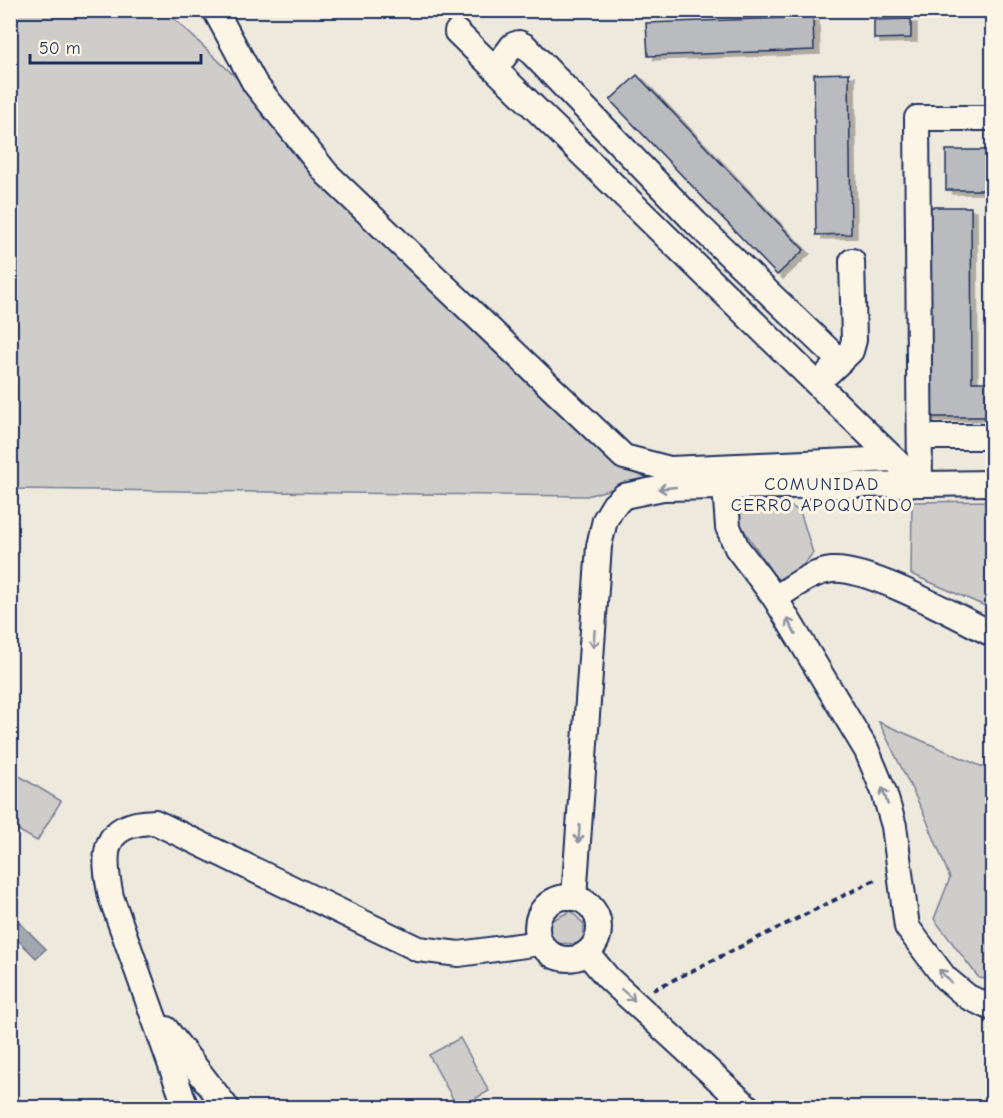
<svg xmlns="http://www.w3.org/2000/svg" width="1003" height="1118" viewBox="0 0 1003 1118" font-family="'Comic Neue',sans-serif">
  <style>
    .green { fill: #cfcdca; stroke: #757e94; stroke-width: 1.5 }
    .water { fill: #a2a7af; stroke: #6c778f; stroke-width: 1.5 }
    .building { fill: #babbbe; stroke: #1b2f5e; stroke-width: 1.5; filter: url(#shadow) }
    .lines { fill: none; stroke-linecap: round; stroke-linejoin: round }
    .minor-casing { stroke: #1b2f5e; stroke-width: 28 }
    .path { stroke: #1b2f5e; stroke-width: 4; stroke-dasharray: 6 4.5; stroke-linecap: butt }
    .minor { stroke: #fcf5e5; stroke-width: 24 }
    .oneway { stroke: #8c92a2 }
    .labels { text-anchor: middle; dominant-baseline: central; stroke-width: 6; stroke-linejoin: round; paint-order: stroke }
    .neighbourhood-label { font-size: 18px; letter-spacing: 1.5px; fill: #1b2f5e; stroke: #fcf5e5 }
  </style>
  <defs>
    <filter id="shadow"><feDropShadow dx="6" dy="4" stdDeviation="0" flood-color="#0004"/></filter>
  </defs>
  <rect width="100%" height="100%" fill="#eee9dd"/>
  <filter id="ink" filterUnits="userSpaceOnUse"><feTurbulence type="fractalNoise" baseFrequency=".0167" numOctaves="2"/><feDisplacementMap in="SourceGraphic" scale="12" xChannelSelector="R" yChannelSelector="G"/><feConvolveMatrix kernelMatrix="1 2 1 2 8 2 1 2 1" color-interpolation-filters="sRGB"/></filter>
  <g filter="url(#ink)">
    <!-- green -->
    <g class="green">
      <polygon points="11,10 166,11 657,476 587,496 11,489"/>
      <polygon points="749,500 780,501 800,511 813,553 801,568 777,580 736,518"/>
      <polygon points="992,501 992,609 911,574 912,502"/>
      <polygon points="879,722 992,771 992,980 979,978 934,919 950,878 925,816"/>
      <polygon points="11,771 61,801 37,841 11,826"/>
      <polygon points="571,911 584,924 583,944 546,943 546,923"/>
      <polygon points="460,1038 489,1091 458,1108 429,1055"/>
    </g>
    <!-- water -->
    <polygon class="water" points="15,918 46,949 36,958 11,933 11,922"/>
    <!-- building -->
    <g class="building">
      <polygon points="813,17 814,50 648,56 646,23"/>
      <polygon points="911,19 911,38 874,39 874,20"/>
      <polygon points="849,73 851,234 816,235 814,74"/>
      <polygon points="637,75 804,250 777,275 610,100"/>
      <rect x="946" y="150" width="46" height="40"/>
      <polygon points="927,207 971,207 972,382 992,382 992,417 928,417"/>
    </g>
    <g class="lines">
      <defs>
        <g id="minor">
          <polyline points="215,10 255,84 327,174 624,457 670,469 894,459"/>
          <polyline points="457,32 900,465"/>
          <polyline points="495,69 513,45 519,43 525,46 696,223 840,361"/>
          <polyline points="829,372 851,351 854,340 852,261"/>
          <polyline points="920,437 992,437"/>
          <polyline points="920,484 917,118 992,118"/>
          <polyline points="725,486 728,527 737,548 775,598 867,751 884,792 894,826 907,927 945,978 968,997 992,1008"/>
          <path d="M775 598C792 588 811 572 832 570 869 567 956 616 992 634"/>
          <circle cx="568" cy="928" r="31"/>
          <polyline points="574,898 599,546 605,520 614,505 624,496 663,488 992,483"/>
          <polyline points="587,953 607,977 749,1108"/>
          <polyline points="166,1029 227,1108"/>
          <path d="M186 1108 111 897C102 853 101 823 155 822L418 949 459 954 540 943"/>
        </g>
      </defs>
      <!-- minor casing -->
      <use href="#minor" class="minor-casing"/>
      <!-- path -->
      <polyline class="path" points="653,990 877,879"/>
      <!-- minor -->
      <use href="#minor" class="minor"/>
    </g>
    <!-- one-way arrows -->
    <defs><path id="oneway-shaft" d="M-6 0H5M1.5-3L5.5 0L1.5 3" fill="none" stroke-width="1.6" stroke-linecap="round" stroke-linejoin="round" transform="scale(1.5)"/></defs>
    <g class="oneway">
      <use href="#oneway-shaft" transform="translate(667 488) rotate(174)"/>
      <use href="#oneway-shaft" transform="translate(791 626) rotate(-120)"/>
      <use href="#oneway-shaft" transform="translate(594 639) rotate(94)"/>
      <use href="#oneway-shaft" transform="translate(885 796) rotate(-108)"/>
      <use href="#oneway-shaft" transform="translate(579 834) rotate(94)"/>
      <use href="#oneway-shaft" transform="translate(945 976) rotate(-133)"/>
      <use href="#oneway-shaft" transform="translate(628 995) rotate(41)"/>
    </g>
  </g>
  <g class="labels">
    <!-- neighbourhood labels -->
    <g class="neighbourhood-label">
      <text x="822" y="484">COMUNIDAD<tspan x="822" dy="21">CERRO APOQUINDO</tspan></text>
    </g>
  </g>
  <!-- margin -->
  <rect width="1003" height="1118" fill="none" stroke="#fcf5e5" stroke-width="36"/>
  <rect x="18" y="18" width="967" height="1082" fill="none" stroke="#1b2f5e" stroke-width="2" filter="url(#ink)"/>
  <!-- scale -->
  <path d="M30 54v9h171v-9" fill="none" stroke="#1b2f5e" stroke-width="3"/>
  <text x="39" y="54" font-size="18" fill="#1b2f5e" stroke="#fcf5e5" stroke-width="4.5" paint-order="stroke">50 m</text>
</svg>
